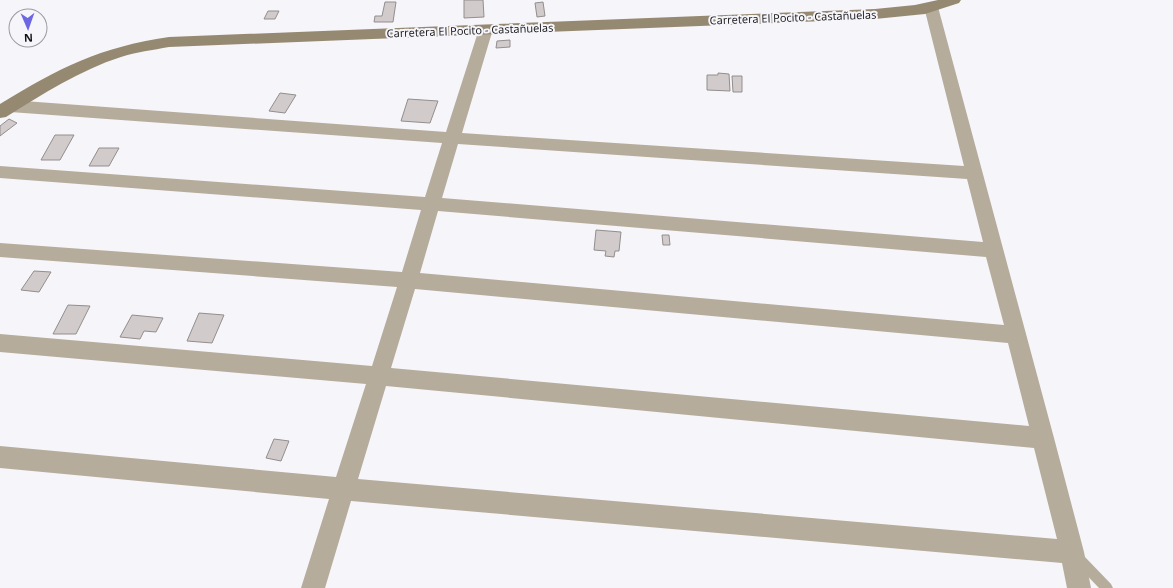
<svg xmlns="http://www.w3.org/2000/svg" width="1173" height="588" viewBox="0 0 1173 588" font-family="'Open Sans',sans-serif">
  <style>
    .building { fill: #d1cbcb; stroke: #938e8d }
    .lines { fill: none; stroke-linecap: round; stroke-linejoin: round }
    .service { fill: #b5ac9c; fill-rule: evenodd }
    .minor { fill: #b5ac9c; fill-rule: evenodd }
    .secondary { fill: #958971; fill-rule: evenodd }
    .labels { text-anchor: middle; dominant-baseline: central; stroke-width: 4; stroke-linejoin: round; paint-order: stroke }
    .far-street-label { font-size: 11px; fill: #131315; stroke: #f6f5fa }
  </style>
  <rect width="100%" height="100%" fill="#f6f5fa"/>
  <!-- building -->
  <g class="building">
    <polygon points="464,0 483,0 484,17 464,18"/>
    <polygon points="385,2 396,2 393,22 374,22 375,16 382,16"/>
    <polygon points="543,2 545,16 537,17 535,3"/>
    <polygon points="268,11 279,11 275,19 264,19"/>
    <polygon points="510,40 510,47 496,48 497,41"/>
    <polygon points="718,73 729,74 730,91 707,90 707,75 718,75"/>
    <polygon points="732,76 742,76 742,92 733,92"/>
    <polygon points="280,93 296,95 285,113 269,111"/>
    <polygon points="408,99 438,101 430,123 401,121"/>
    <polygon points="9,119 17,123 0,136 0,126"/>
    <polygon points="55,135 74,135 60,160 41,160"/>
    <polygon points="99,148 119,148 109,166 89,166"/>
    <polygon points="596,230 621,232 619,251 615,251 614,257 605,256 606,251 594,250"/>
    <polygon points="662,235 669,235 670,245 663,245"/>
    <polygon points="34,271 51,272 39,292 21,290"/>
    <polygon points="68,305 90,306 76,334 53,334"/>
    <polygon points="199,313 224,315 212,343 187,341"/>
    <polygon points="132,315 163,318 156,332 144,331 140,339 120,337"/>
    <polygon points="274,439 289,441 281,461 266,458"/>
  </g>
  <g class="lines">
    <!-- service -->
    <polygon class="service" points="1080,554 1084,556 1111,584 1113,588 1099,588 1076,564 1074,560 1076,556"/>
    <!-- minor -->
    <path class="minor" d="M931 3 936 4 938 7 1054 438 1084 552 1091 588H1067L1062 563 351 501 325 588H301L329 499 0 468V446L336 477 366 384 0 352V334L372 366 397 287 0 257V243L402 272 421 210 0 178V166L425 197 442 143 10 112 4 110 2 106 4 102 10 100 446 132 479 29 481 26H491L493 29 462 133 964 166 924 7 926 4ZM458 144 967 179 983 242 442 198ZM438 211 986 257 1004 325 420 273ZM415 289 1008 343 1029 426 391 368ZM386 386 1034 448 1057 539 358 479Z"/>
    <!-- secondary -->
    <path class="secondary" d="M938 0H961L959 3 925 14 875 19 169 47C153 50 136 52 121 57 80 70 43 94 6 117L0 118V104C59 68 100 47 169 37L875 9 915 5Z"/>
  </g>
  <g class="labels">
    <!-- far-street labels -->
    <g class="far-street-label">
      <text transform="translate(793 17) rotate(-2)">Carretera El Pocito - Castañuelas</text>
      <text transform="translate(470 30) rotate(-2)">Carretera El Pocito - Castañuelas</text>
    </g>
  </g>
  <!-- north arrow -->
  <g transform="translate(28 28) rotate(178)"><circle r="19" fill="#f6f5fa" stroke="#9b9b9e"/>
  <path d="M0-3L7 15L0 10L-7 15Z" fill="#6d67e2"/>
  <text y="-6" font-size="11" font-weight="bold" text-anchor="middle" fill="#131315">N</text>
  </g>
</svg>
